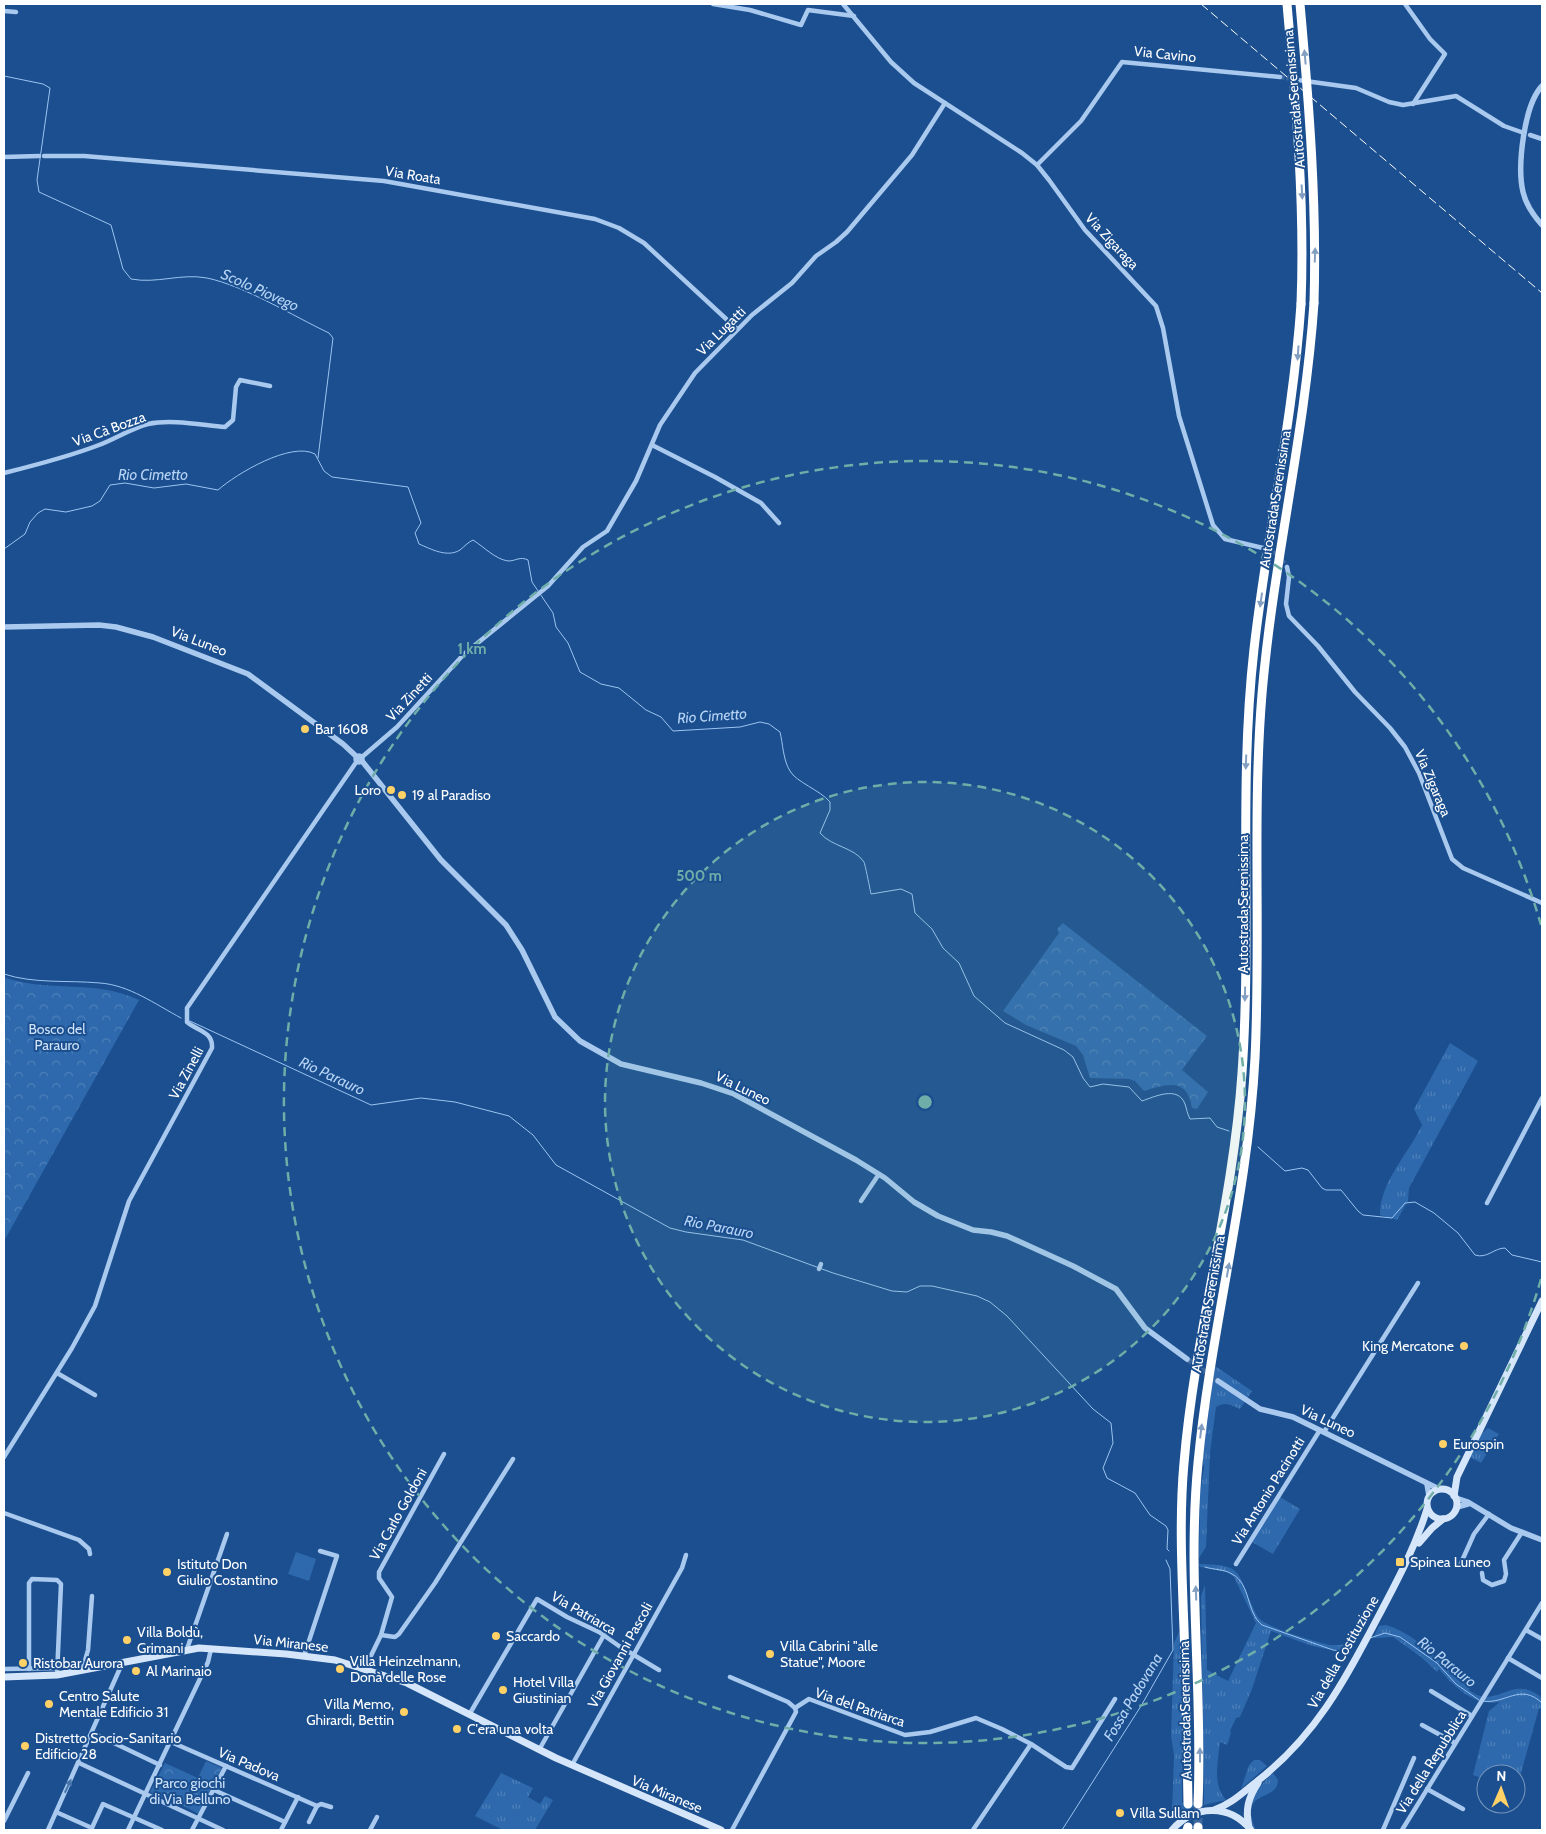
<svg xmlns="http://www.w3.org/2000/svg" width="1546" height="1834" viewBox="0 0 1546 1834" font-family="Cabin,sans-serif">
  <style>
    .grass { fill: url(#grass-tufts) }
    .forest { fill: url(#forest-crowns) }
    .pitch { fill: #2e69ad }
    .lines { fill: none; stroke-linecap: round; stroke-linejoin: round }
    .stream { stroke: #9cc4f0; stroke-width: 1 }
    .minor-tunnel { stroke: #3d69a0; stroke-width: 4.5; stroke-dasharray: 4.5 2; stroke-linecap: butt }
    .tertiary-tunnel { stroke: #3d69a0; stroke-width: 5.5; stroke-dasharray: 5.5 3; stroke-linecap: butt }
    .motorway-tunnel { stroke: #3d69a0; stroke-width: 9; stroke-dasharray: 9 4.5; stroke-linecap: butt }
    .minor { stroke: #a9c9ee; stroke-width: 4.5 }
    .tertiary { stroke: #a9c9ee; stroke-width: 5.5 }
    .secondary { stroke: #d6e6fa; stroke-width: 7 }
    .motorway { stroke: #fff; stroke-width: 9 }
    .rail { stroke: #fff; stroke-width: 1; stroke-dasharray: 9 4; stroke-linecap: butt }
    .motorway-bridge { stroke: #fff; stroke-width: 9 }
    .oneway { fill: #829ec1 }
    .oneway2 { fill: #4674ac }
    .ring { fill: none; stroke: #6fada8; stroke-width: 2.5; stroke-dasharray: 9 6 }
    .poi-dot { fill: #ffd166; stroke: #1b4f8f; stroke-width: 2 }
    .labels { text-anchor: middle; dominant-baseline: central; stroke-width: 4; stroke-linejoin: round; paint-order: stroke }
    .street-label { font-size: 14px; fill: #fff; stroke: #1b4f8f }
    .poi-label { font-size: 14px; fill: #fff; stroke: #1b4f8f; text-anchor: start }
    .park-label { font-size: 14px; fill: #cfe3fa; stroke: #1b4f8f }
    .water-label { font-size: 15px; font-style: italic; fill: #b5d3f5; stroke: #1b4f8f }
    .centre { fill: #6fada8; stroke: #1b4f8f; stroke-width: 2.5 }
    .ring-label { font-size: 15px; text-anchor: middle; font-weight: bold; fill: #6fada8; stroke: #1b4f8f; stroke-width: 4; stroke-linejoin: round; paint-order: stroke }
  </style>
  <defs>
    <pattern id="grass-tufts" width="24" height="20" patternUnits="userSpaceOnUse" patternTransform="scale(1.25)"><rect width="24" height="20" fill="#2e69ad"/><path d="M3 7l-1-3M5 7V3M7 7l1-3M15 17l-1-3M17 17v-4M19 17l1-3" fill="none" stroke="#4d80b9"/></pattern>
    <pattern id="forest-crowns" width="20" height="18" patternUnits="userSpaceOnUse" patternTransform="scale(1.25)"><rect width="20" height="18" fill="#2e69ad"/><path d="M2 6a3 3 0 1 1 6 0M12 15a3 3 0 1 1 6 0" fill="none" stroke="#4d80b9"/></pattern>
  </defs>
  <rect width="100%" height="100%" fill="#1b4f8f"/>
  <!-- grass -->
  <g class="grass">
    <path d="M1450 1043 1478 1061 1409 1188 1408 1201 1397 1220 1380 1215C1379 1183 1409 1153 1422 1125L1414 1109Z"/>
    <path d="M1215 1366 1252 1391 1240 1409C1231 1405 1225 1401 1216 1407L1210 1453 1206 1547 1199 1558 1200 1494 1204 1467 1202 1460Z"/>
    <polygon points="1488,1428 1499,1434 1481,1463 1470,1457 1482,1433"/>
    <polygon points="1280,1497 1300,1509 1273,1554 1252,1542"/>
    <path d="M1199 1564C1240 1565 1237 1569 1251 1603 1254 1609 1256 1616 1261 1620 1272 1629 1316 1642 1330 1645H1341L1356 1640C1344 1664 1291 1637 1271 1631L1252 1689 1240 1717 1236 1718 1230 1731 1231 1733 1227 1745 1220 1742C1218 1762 1212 1784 1226 1800L1194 1807 1176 1817 1172 1812 1174 1756 1171 1736 1174 1643 1179 1632 1182 1704V1803L1204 1804 1201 1596 1205 1585 1207 1670 1228 1681 1256 1623 1234 1577 1227 1572 1200 1567Z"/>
    <path d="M1386 1625C1420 1635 1443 1667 1470 1687L1469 1690C1497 1712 1511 1672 1542 1698V1710L1539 1708 1516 1791V1774H1486V1780L1473 1775 1489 1711 1500 1702C1475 1707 1455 1688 1439 1669L1437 1672 1421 1657 1393 1637 1373 1638 1379 1626Z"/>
    <polygon points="1254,1760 1260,1760 1267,1766 1241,1789 1249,1765"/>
    <polygon points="501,1773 533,1788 528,1797 540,1804 545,1796 553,1800 535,1830 503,1830 475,1816"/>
    <path d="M1273 1773 1278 1780C1278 1803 1237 1788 1256 1830 1239 1812 1258 1786 1273 1773Z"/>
  </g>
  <!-- forest -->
  <g class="forest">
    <path d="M1063 923 1207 1036 1182 1070 1208 1092 1197 1109 1192 1108C1187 1076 1165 1085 1144 1091L1135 1081 1129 1079 1090 1078 1083 1055 1076 1046 1026 1025 1003 1011 1059 933 1057 929Z"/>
    <path d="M4 977C47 993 96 979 139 1000L4 1241Z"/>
    <polygon points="206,1761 222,1768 199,1814 166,1797 165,1799 150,1792 165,1763 198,1778"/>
  </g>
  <!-- pitch -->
  <polygon class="pitch" points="296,1552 316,1559 309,1581 288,1574"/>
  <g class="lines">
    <!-- stream -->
    <g class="stream">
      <path d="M4 76 43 84 50 88 37 180 39 192 111 225 123 269 131 279C157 284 181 273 207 278 245 286 293 316 329 333L333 338 318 458"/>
      <path d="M4 549 25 534 30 522 38 513 45 509 66 512 92 506 100 501 110 485 125 483 154 488 186 484 218 490C236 474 291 441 315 454L324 471 332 477 408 487 421 523 415 533 419 544C431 549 447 558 460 550 465 546 467 543 473 540 484 547 495 559 508 561 516 561 520 556 528 560L532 582 553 613 556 627 568 643 580 672 601 684 619 688 646 710 661 717 673 731 740 727 760 722 769 724 780 732C783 744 783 760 790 771 796 782 820 790 830 802V810L820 833C832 847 854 847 864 862 865 864 870 889 871 894L901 889 912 894 915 913 932 929 943 948 959 963 974 996 1005 1023 1064 1050 1073 1057 1083 1078 1090 1087 1103 1084 1129 1087 1142 1101C1154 1097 1178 1085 1185 1104 1187 1110 1187 1113 1190 1119L1210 1118 1217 1127 1229 1131"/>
      <path d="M4 974C34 984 67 980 100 983 129 985 155 1004 181 1018"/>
      <polyline points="190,1021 371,1105 421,1098 455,1102 509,1116 533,1135 556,1165 670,1228 686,1232 743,1240 833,1273 892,1291 907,1292 920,1286 932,1286 977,1296 990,1302 1007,1316 1093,1409 1111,1423 1113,1443 1103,1468 1107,1478 1135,1493 1150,1515 1166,1526 1168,1530 1167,1549 1169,1551"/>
      <path d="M1258 1147 1285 1171 1302 1168 1308 1170 1322 1188 1326 1190H1341L1358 1211 1363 1215 1392 1218 1405 1203 1415 1202 1434 1213 1458 1233 1475 1255C1487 1259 1494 1248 1505 1248L1512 1255 1542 1262"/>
      <path d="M1205 1567C1214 1570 1224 1569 1232 1574 1251 1584 1246 1612 1262 1625L1333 1650 1341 1651 1351 1647"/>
      <polyline points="1370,1638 1385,1633 1400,1637 1437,1663 1456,1684 1479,1700"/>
      <path d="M1482 1701C1506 1705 1520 1682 1542 1703"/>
      <polyline points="1062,1830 1141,1706 1173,1650 1170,1569 1166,1560"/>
    </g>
    <!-- minor-tunnel -->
    <g class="minor-tunnel">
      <polyline points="1280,77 1294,79"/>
      <polyline points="1266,549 1277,554 1287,567"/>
    </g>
    <!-- tertiary-tunnel -->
    <polyline class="tertiary-tunnel" points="1187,1359 1218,1381"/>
    <!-- motorway-tunnel -->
    <polyline class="motorway-tunnel" points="1198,1827 1198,1805"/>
    <!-- minor -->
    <g class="minor">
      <polyline points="713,4 750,10 801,25 808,10 854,16"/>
      <polyline points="843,4 891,62 914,83 1022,153 1037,165 1049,180 1085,230 1156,306 1163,328 1179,416 1213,525 1225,539 1263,548"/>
      <polyline points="1405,4 1430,39 1445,54 1413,104"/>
      <polyline points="4,11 16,12"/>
      <polyline points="1298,80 1356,88 1389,102 1403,105 1456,96 1504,126 1524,133"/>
      <polyline points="1530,135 1542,139"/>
      <polyline points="44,156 84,156 384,181 595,219 619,228 644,243 737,329"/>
      <polyline points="4,157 39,156"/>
      <polyline points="1037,165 1081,121 1122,62 1280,77"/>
      <polyline points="652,445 715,477 761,503 779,523"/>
      <path d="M4 473C36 465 68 457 99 445 115 439 132 428 148 424 172 419 201 425 225 427L233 420 236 387 240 380 270 386"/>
      <polyline points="1287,567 1289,577 1286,604 1289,616 1318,646 1355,692 1390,728 1405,747 1419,773 1452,859 1463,868 1542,903"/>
      <polyline points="362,757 397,727 464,654 548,586 583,547 607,531 636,481 660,425 695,373 752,315 792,283 816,256 836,242 847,232 912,155 945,103"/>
      <polyline points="861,1201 879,1174"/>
      <polyline points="1487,1203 1542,1098"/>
      <polyline points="819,1269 821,1264"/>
      <polyline points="57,1373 95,1395"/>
      <polyline points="1324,1432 1418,1283"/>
      <path d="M4 1457 72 1348 95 1306 129 1201 212 1048C213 1031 197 1031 187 1022V1008L357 761"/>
      <polyline points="4,1513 79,1540 89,1549 90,1554"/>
      <polyline points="1461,1563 1474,1534 1489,1514"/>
      <polyline points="1236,1564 1320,1430"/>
      <polyline points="1482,1573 1483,1580 1492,1585 1504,1581 1506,1574 1504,1560 1522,1532"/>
      <polyline points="1526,1630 1542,1639"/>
      <polyline points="381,1635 395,1637 399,1634 435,1583 513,1459"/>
      <polyline points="187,1649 227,1534"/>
      <polyline points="304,1656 337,1556 320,1551"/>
      <polyline points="1508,1658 1542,1678"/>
      <polyline points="365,1668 381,1635 392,1597 379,1578 379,1572 444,1454"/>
      <polyline points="4,1669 57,1668"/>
      <polyline points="29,1669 29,1583 32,1579 57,1580 61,1584 57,1675"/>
      <polyline points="82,1671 88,1650 92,1596"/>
      <polyline points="730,1677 788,1702 795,1708 796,1712 732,1830"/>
      <polyline points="1431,1691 1472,1716"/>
      <polyline points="795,1708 809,1699 905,1735 930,1732 976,1718 1002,1729 1031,1744 1066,1767 1072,1768 1115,1699"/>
      <polyline points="469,1715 537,1599 567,1617 599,1632 619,1646 659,1670"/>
      <polyline points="1422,1725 1455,1743"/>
      <polyline points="93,1733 160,1765"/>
      <polyline points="171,1742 317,1806 309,1822"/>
      <polyline points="539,1750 604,1635"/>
      <polyline points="79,1763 223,1830"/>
      <polyline points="572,1765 682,1568 686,1555"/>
      <polyline points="1427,1789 1463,1809"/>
      <polyline points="214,1790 285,1822"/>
      <polyline points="317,1806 321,1804 331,1807"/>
      <polyline points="56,1812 92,1828"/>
      <polyline points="4,1821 28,1773"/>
      <polyline points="48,1830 121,1666 121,1663"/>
      <polyline points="91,1830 103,1804 162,1830"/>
      <polyline points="128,1830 208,1662 211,1649"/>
      <polyline points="192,1830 226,1766"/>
      <polyline points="281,1830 298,1797"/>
      <polyline points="370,1830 377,1817"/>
      <polyline points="973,1830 1031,1744"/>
      <polyline points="1383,1830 1414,1758"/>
      <polyline points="1402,1830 1542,1603"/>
    </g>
    <!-- tertiary -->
    <g class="tertiary">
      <path d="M1542 86C1524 105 1517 166 1523 192 1526 205 1533 215 1542 225"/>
      <polyline points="4,627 99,625 116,627 153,637 248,674 343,744 357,757"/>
      <circle cx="359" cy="759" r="3"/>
      <polyline points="362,761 441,860 506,925 522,950 555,1017 580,1041 621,1064 701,1083 734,1094 856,1160 885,1178 914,1202 938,1216 973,1230 991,1232 1007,1236 1073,1266 1116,1289 1145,1328 1187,1359"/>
      <polyline points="1218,1381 1260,1409 1293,1417 1439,1489"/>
      <polyline points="1427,1484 1429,1496"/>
      <polyline points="1456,1498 1468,1502 1511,1528 1542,1540"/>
      <polyline points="1457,1507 1468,1504"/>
    </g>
    <!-- secondary -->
    <g class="secondary">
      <circle cx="1442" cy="1504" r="15"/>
      <polyline points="1454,1496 1457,1477 1542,1301"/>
      <polyline points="1419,1543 1432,1528 1443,1519"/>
      <polyline points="4,1677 57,1675 199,1648 286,1654 335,1660 407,1683 556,1758 721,1830"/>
      <path d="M1214 1810C1231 1804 1241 1794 1255 1783 1315 1737 1344 1682 1378 1617 1397 1581 1415 1548 1427 1509"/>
      <path d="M1249 1827C1245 1810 1248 1798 1258 1783"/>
      <path d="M1172 1830C1194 1805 1229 1803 1251 1830"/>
    </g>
    <!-- motorway -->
    <g class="motorway">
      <path d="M1188 1804C1187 1746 1186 1688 1184 1629 1182 1574 1179 1518 1184 1463 1195 1332 1233 1205 1242 1073 1252 932 1238 790 1254 649 1267 534 1293 420 1301 304"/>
      <path d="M1198 1804C1203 1691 1187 1575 1198 1463 1211 1327 1248 1195 1255 1058 1261 937 1252 815 1262 694 1273 563 1305 435 1314 303"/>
      <polyline points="1187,1830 1188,1827"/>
      <polyline points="1198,1830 1198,1827"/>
    </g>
    <!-- rail -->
    <polyline class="rail" points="1201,4 1542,293"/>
    <!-- motorway-bridge -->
    <g class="motorway-bridge">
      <path d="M1287 4C1296 104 1305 203 1301 304"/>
      <path d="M1300 4C1309 104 1317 203 1314 303"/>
    </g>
  </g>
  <!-- one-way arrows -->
  <defs><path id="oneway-solid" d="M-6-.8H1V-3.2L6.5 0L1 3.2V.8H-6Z" transform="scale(1.25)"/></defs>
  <g class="oneway">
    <use href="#oneway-solid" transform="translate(1305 57) rotate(-95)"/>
    <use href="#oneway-solid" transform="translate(1302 192) rotate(87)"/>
    <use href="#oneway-solid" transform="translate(1315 255) rotate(-88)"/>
    <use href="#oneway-solid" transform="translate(1298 353) rotate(94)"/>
    <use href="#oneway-solid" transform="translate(1261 600) rotate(98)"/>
    <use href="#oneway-solid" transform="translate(1246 762) rotate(92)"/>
    <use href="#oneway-solid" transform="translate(1245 994) rotate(91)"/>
    <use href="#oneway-solid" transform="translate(1228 1270) rotate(-80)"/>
    <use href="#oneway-solid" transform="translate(1201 1431) rotate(-83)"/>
    <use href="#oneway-solid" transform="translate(1196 1593) rotate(-92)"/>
    <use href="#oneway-solid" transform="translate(1200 1755) rotate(-90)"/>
  </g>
  <use class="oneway2" href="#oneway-solid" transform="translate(68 1786) rotate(-65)"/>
  <!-- distance rings -->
  <circle cx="925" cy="1102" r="320" fill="#6fada8" fill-opacity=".12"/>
  <g class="ring">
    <circle cx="925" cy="1102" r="320"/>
    <path d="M1541 1279A641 641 0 1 1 1541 925"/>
  </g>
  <!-- markers -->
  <g class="poi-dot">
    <circle cx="305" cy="729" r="5"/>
    <circle cx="391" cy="790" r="5"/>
    <circle cx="402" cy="795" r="5"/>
    <circle cx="1464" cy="1346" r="5"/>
    <circle cx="1443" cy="1444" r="5"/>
    <rect x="1395" y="1557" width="10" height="10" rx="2.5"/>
    <circle cx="167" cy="1572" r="5"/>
    <circle cx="496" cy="1636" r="5"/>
    <circle cx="127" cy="1640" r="5"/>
    <circle cx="770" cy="1654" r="5"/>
    <circle cx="23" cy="1663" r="5"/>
    <circle cx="340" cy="1669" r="5"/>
    <circle cx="136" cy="1671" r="5"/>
    <circle cx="503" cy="1690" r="5"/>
    <circle cx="49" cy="1704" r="5"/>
    <circle cx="404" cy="1712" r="5"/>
    <circle cx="457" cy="1729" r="5"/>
    <circle cx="25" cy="1746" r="5"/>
    <circle cx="1120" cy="1813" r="5"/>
  </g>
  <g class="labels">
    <!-- street labels -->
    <g class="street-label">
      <text transform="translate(1165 54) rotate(6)">Via Cavino</text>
      <text transform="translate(1294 99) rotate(-95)">Autostrada Serenissima</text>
      <text transform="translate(413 175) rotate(9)">Via Roata</text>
      <text transform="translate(1112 241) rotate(47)">Via Zigaraga</text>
      <text transform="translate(721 331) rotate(-45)">Via Lugatti</text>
      <text transform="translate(109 429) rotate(-20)">Via Cà Bozza</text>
      <text transform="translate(1275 499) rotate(-81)">Autostrada Serenissima</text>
      <text transform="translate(199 641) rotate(21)">Via Luneo</text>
      <text transform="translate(409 697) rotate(-47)">Via Zinetti</text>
      <text transform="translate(1433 783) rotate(67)">Via Zigaraga</text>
      <text transform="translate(1243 904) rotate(-90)">Autostrada Serenissima</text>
      <text transform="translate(186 1073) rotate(-62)">Via Zinelli</text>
      <text transform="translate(743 1088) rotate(26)">Via Luneo</text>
      <text transform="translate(1208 1304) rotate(-80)">Autostrada Serenissima</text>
      <text transform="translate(1328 1421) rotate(25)">Via Luneo</text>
      <text transform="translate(1268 1491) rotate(-58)">Via Antonio Pacinotti</text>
      <text transform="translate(398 1514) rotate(-61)">Via Carlo Goldoni</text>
      <text transform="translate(584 1613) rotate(30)">Via Patriarca</text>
      <text transform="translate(291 1643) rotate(6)">Via Miranese</text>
      <text transform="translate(1343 1652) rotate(-60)">Via della Costituzione</text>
      <text transform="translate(620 1655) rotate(-61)">Via Giovanni Pascoli</text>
      <text transform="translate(860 1707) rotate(19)">Via del Patriarca</text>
      <text transform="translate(1185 1710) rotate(-91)">Autostrada Serenissima</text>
      <text transform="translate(1431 1762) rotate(-58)">Via della Repubblica</text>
      <text transform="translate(249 1764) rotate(23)">Via Padova</text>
      <text transform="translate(667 1794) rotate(23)">Via Miranese</text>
    </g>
    <!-- poi labels -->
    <g class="poi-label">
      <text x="315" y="729">Bar 1608</text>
      <text x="381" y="790" text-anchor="end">Loro</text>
      <text x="412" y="795">19 al Paradiso</text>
      <text x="1454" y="1346" text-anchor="end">King Mercatone</text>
      <text x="1453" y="1444">Eurospin</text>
      <text x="1410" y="1562">Spinea Luneo</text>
      <text x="177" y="1564">Istituto Don<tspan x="177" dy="16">Giulio Costantino</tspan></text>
      <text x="137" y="1632">Villa Boldù,<tspan x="137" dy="16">Grimani</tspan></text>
      <text x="506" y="1636">Saccardo</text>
      <text x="780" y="1646">Villa Cabrini "alle<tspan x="780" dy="16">Statue", Moore</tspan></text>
      <text x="350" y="1661">Villa Heinzelmann,<tspan x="350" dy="16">Donà delle Rose</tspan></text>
      <text x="33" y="1663">Ristobar Aurora</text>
      <text x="146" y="1671">Al Marinaio</text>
      <text x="513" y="1682">Hotel Villa<tspan x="513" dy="16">Giustinian</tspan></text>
      <text x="59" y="1696">Centro Salute<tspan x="59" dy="16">Mentale Edificio 31</tspan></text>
      <text x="394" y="1704" text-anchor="end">Villa Memo,<tspan x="394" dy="16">Ghirardi, Bettin</tspan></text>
      <text x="467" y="1729">C'era una volta</text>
      <text x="35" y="1738">Distretto Socio-Sanitario<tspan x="35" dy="16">Edificio 28</tspan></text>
      <text x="1130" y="1813">Villa Sullam</text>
    </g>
    <!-- park labels -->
    <g class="park-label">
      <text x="57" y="1029">Bosco del<tspan x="57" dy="16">Parauro</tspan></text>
      <text x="190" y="1783">Parco giochi<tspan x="190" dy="16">di Via Belluno</tspan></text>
    </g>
    <!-- water labels -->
    <g class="water-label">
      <text transform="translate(260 290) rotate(24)">Scolo Piovego</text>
      <text x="153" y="475">Rio Cimetto</text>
      <text transform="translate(712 716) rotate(-4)">Rio Cimetto</text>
      <text transform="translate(332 1076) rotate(25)">Rio Parauro</text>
      <text transform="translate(719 1227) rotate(11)">Rio Parauro</text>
      <text transform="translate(1447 1662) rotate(39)">Rio Parauro</text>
      <text transform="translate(1133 1697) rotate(-59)">Fossa Padovana</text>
    </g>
  </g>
  <circle cx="925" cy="1102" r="8" class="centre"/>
  <g class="ring-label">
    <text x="472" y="654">1 km</text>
    <text x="699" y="881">500 m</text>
  </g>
  <!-- border -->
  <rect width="1546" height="1834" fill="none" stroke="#ffffff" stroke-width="10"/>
  <!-- north arrow -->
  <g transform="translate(1501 1789) rotate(2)"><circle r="24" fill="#1b4f8f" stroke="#7695bc"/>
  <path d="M0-4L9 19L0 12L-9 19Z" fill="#ffd166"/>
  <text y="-8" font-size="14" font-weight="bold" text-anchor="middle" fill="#ffffff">N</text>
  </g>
</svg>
